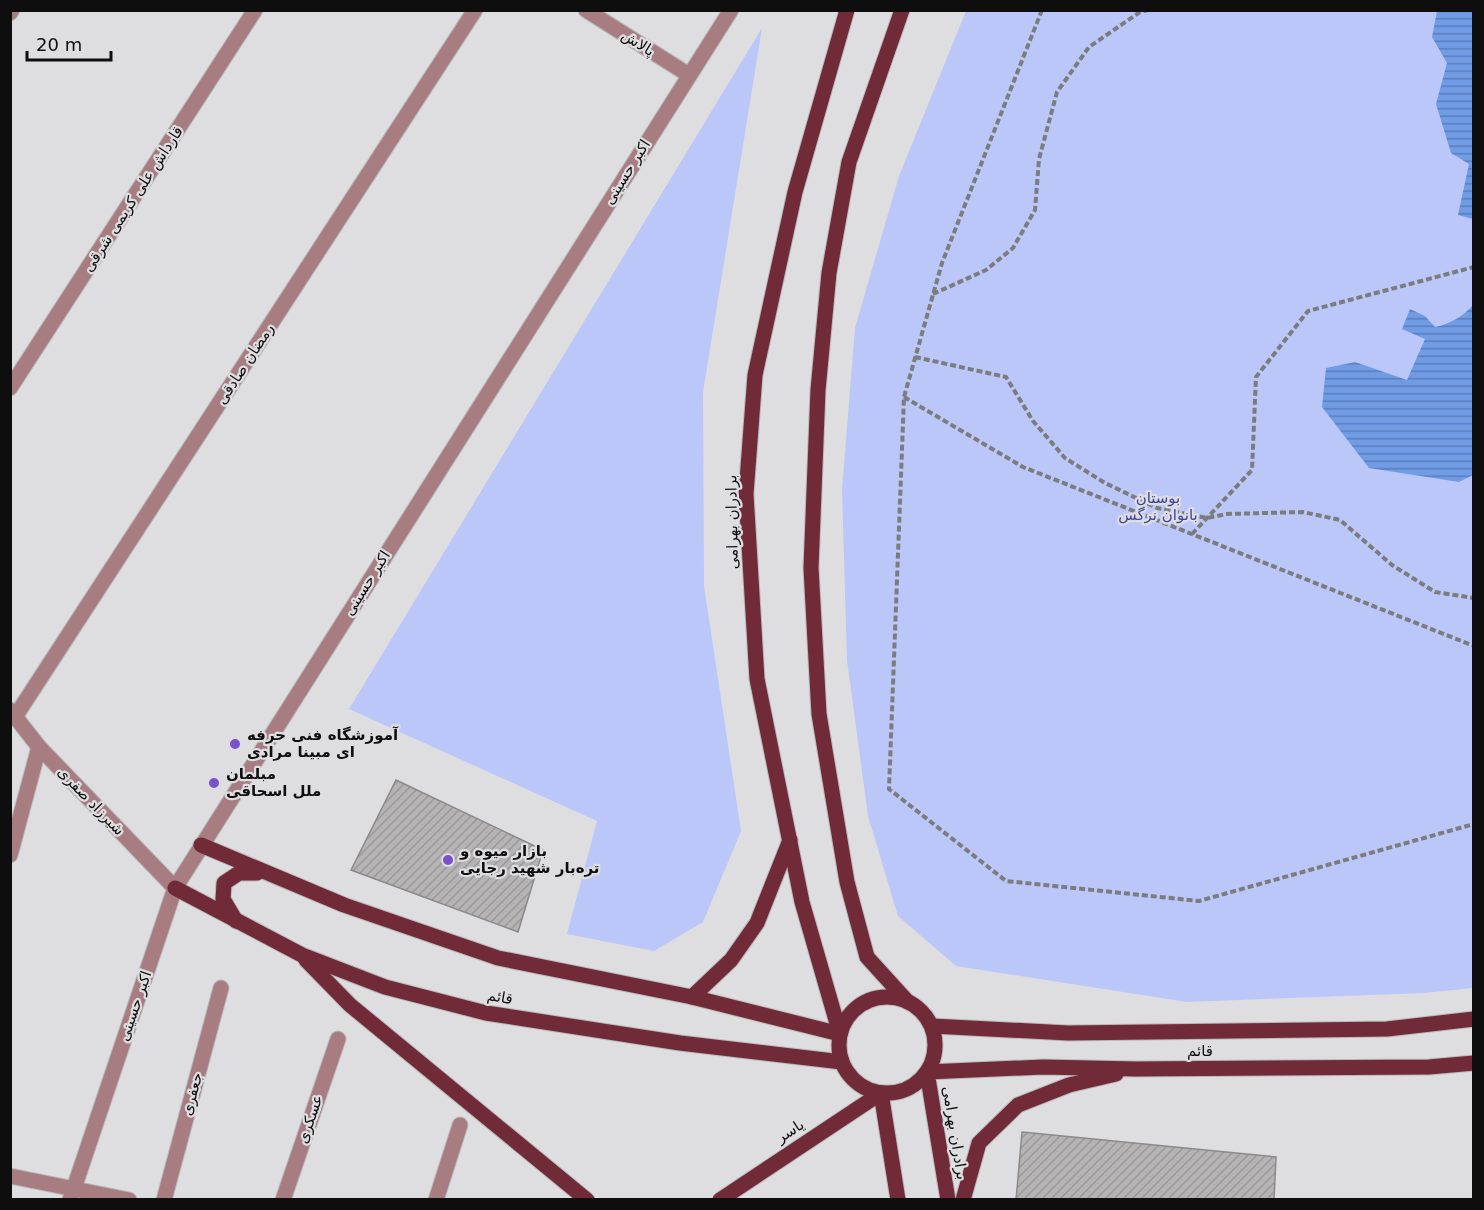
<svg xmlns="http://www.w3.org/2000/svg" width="1484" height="1210" viewBox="0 0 1484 1210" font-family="'DejaVu Sans','Noto Naskh Arabic',sans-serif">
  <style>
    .park { fill: #bbc6f9 }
    .water { fill: url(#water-rules) }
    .building { fill: url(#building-hatch); stroke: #8b898a; stroke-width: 1.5 }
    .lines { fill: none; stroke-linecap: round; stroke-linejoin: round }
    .minor-casing { stroke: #b9b9ba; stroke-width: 17 }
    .major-casing { stroke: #b9b9ba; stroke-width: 17 }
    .path { stroke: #7c7c7e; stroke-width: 4; stroke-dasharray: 6 3; stroke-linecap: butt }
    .minor { stroke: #a77d82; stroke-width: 15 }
    .major { stroke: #712a38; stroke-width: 15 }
    .poi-dot { fill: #7951ca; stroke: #dedee0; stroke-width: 2 }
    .labels { text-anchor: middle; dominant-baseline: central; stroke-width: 4.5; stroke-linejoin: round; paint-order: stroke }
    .street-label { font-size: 15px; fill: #0e0e0f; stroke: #dedee0 }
    .park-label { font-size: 15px; fill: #3d43a0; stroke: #dedee0 }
    .poi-label { font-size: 15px; font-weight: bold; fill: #0e0e0f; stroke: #dedee0; text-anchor: start }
  </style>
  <defs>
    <pattern id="water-rules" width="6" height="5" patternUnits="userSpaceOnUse" patternTransform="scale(1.5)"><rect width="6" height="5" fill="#709ce5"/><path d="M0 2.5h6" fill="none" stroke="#5a7eb8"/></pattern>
    <pattern id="building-hatch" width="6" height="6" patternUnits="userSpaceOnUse" patternTransform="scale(1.5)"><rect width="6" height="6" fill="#b5b3b4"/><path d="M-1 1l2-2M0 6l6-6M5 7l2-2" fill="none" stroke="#9a999a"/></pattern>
  </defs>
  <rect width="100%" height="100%" fill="#dedee0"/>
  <!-- park -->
  <g class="park">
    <polygon points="966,11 1473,11 1473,988 1424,993 1187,1002 956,966 898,916 868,816 847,660 842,490 855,328 899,176"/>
    <polygon points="762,28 703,392 704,586 741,831 703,922 654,951 567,934 597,821 349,709"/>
  </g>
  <!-- water -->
  <g class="water">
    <polygon points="1437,11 1473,11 1473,219 1458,215 1469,164 1451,153 1436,104 1447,63 1432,37"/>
    <path d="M1473 305V475L1459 482 1369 468 1322 407 1326 368 1355 362 1407 380 1425 339 1402 329 1410 309 1425 316 1435 327C1451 324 1463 316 1473 305Z"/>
  </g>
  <!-- building -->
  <g class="building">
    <polygon points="396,780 543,850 518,932 351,870"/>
    <polygon points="1022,1132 1276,1157 1274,1200 1016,1200"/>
  </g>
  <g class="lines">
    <defs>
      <g id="minor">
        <polyline points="586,10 689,75"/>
        <polyline points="10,13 12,10"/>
        <polyline points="10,388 255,10"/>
        <polyline points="10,710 39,747 175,888"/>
        <polyline points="15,717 475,10"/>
        <polyline points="10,855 39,747"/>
        <polyline points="10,1176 129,1200"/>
        <polyline points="70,1200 175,888 731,10"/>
        <polyline points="164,1200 221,988"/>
        <polyline points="283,1200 338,1039"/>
        <polyline points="436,1200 460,1125"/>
      </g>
      <g id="major">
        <polyline points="902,10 849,162 829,273 818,390 811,568 819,714 847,882 867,957 907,1001"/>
        <polyline points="201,845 344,905 498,958 692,997 840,1034"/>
        <polyline points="175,888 302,955 385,987 486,1013 680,1043 842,1062"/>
        <polyline points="236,921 223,899 224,883 239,873 257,873"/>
        <polyline points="306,960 350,1005 587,1200"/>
        <circle cx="887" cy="1045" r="48"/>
        <polyline points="692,997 731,960 757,923 790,840"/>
        <polyline points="932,1026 1068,1033 1387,1029 1474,1019"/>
        <polyline points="840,1034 802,902 757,679 746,494 755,375 795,192 847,10"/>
        <polyline points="720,1200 881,1093 898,1200"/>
        <polyline points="948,1200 927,1072 1043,1067 1136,1069 1429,1067 1474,1063"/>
        <polyline points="963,1200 979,1143 1018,1105 1069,1085 1116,1074"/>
      </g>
    </defs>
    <!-- minor casing -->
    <use href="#minor" class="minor-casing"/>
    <!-- major casing -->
    <use href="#major" class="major-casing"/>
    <!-- path -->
    <g class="path">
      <polyline points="1042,10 942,263 904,397 889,789 1006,881 1199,901 1474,824"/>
      <polyline points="1266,10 1326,10"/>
      <polyline points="933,294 986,270 1013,248 1035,210 1039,159 1057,92 1089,47 1140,12 1148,10"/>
      <polyline points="915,357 1006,377 1033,421 1065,458 1105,483 1157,508 1207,518 1227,514 1303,512 1340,520 1392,565 1435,592 1474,598"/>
      <polyline points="904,397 1023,467 1474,646"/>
      <polyline points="1192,534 1252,470 1256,377 1308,311 1474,267"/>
    </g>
    <!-- minor -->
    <use href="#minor" class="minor"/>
    <!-- major -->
    <use href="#major" class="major"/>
  </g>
  <!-- markers -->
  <g class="poi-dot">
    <circle cx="235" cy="744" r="6"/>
    <circle cx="214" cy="783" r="6"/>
    <circle cx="448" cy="860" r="6"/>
  </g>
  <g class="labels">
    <!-- street labels -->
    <g class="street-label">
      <text transform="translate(638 43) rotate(32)">پالاش</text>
      <text transform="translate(627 172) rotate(-58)">اکبر حسینی</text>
      <text transform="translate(133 199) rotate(-57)">قارداش علی کریمی شرقی</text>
      <text transform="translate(245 364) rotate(-57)">رمضان صادقی</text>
      <text transform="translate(732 522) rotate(-91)">برادران بهرامی</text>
      <text transform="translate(367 583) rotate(-58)">اکبر حسینی</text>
      <text transform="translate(91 801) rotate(46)">شیرزاد صفری</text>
      <text transform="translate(500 997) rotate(10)">قائم</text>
      <text transform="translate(135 1006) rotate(-71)">اکبر حسینی</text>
      <text x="1200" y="1051">قائم</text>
      <text transform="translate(192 1094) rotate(-75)">جعفری</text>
      <text transform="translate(310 1119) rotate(-71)">عسکری</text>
      <text transform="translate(790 1131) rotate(-33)">یاسر</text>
      <text transform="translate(955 1133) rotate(81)">برادران بهرامی</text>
    </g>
    <!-- park labels -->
    <g class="park-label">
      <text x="1158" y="498">بوستان<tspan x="1158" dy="17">بانوان نرگس</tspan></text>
    </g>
    <!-- poi labels -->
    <g class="poi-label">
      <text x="247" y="735">آموزشگاه فنی حرفه<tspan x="247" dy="17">ای مبینا مرادی</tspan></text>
      <text x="226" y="774">مبلمان<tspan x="226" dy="17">ملل اسحاقی</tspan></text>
      <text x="460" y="851">بازار میوه و<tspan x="460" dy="17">تره‌بار شهید رجایی</tspan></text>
    </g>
  </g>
  <!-- border -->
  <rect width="1484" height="1210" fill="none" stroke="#0e0e0f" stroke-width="24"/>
  <!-- scale -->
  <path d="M27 51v9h84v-9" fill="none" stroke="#0e0e0f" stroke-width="3"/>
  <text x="36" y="51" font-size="18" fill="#0e0e0f" stroke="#dedee0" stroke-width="4.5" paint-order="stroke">20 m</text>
</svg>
